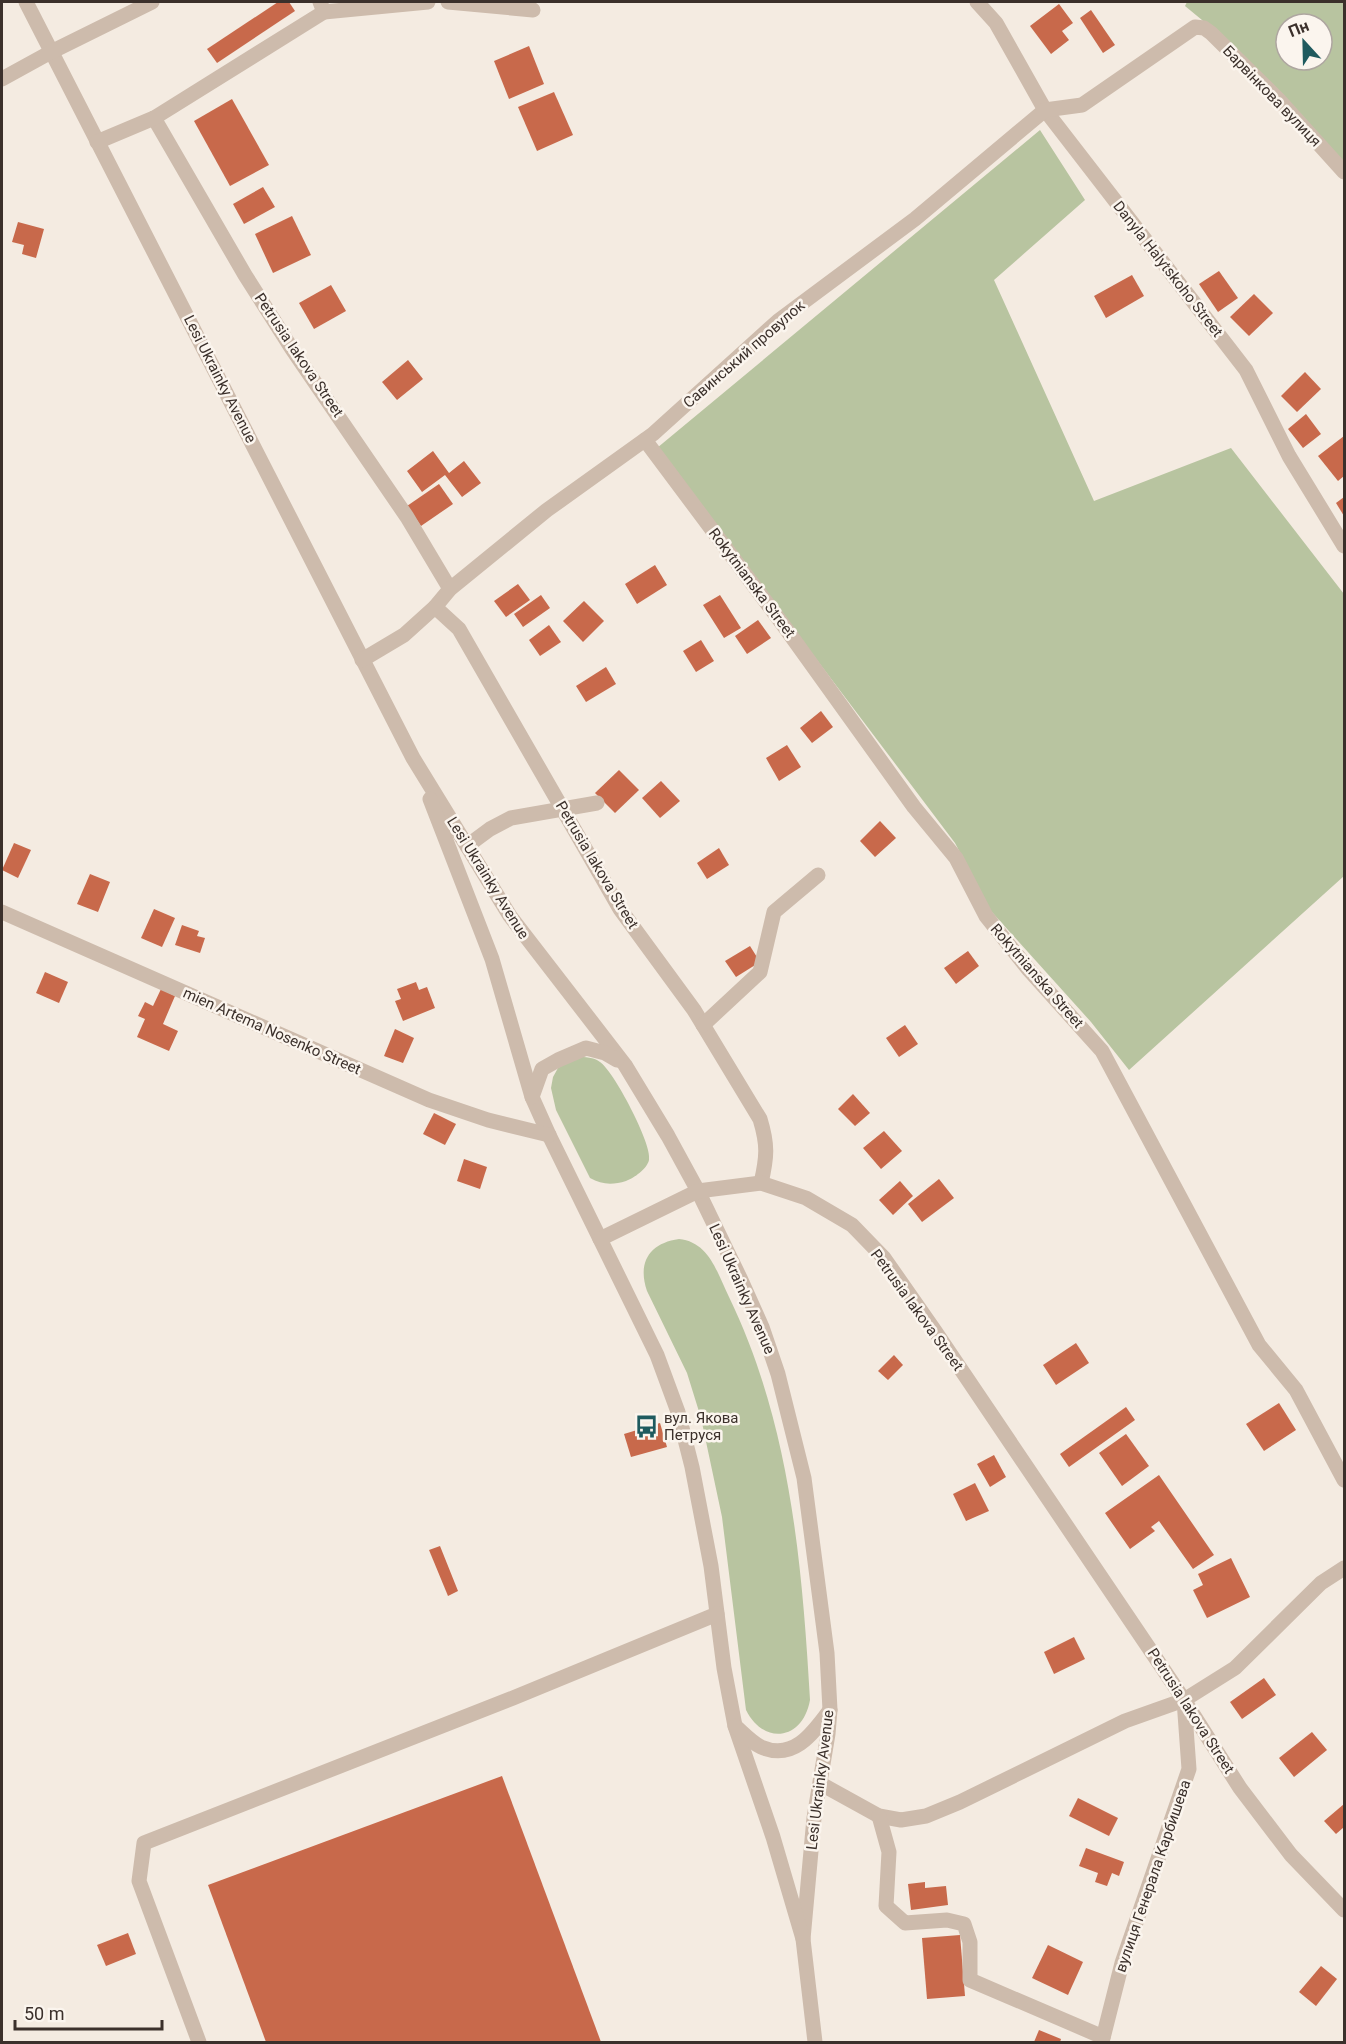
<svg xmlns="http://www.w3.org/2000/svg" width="1346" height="2044" viewBox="0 0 1346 2044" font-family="Roboto,sans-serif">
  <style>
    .green { fill: #b8c4a0; fill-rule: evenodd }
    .building { fill: #c8694b }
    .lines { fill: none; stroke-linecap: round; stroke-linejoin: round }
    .minor { stroke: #cdbbac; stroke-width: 15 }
    .labels { text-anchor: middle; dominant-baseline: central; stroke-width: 5; stroke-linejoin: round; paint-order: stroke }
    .street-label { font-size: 15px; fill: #3b302b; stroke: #fbf5ee }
    .poi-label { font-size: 15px; fill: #3b302b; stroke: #fbf5ee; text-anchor: start }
  </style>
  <rect width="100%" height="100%" fill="#f4ebe1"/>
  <!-- green -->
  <g class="green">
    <path d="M1187 2H1344V170L1202 20 1185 6ZM1286 24H1322V60H1286Z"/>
    <polygon points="1040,130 1085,200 994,280 1094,501 1231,448 1344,594 1344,876 1129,1070 1091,1022 990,910 955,843 657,448"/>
    <path d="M577 1057C586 1057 593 1057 600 1062 613 1070 653 1145 649 1160 647 1169 634 1178 626 1181 613 1185 602 1185 590 1178L556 1110 551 1088 553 1077 558 1068Z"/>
    <path d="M679 1239C709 1242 717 1272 729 1297 790 1423 802 1562 810 1700 803 1740 764 1746 746 1710L722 1517 701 1418 687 1373 647 1291C637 1262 650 1243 679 1239Z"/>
  </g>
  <!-- building -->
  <g class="building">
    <polygon points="278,2 289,2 295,11 217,63 207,49"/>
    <polygon points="1059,4 1073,23 1062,31 1069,40 1051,54 1030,26"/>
    <polygon points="1091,10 1115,45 1103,53 1080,18"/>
    <polygon points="529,46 544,84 509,99 494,61"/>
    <polygon points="554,92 573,135 537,151 518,107"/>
    <polygon points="232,99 269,165 230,186 194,121"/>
    <polygon points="263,187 275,207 244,224 233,204"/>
    <polygon points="292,216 311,255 273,273 255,234"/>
    <polygon points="18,222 44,229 36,258 22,254 24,245 12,242"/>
    <polygon points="1219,271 1238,298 1218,312 1199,284"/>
    <polygon points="1132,275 1144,296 1106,318 1094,296"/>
    <polygon points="331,285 346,311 314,329 299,303"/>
    <polygon points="1254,294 1273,313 1249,336 1230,317"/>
    <polygon points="408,360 423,379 397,400 382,382"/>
    <polygon points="1305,372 1321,389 1297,412 1281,396"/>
    <polygon points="1306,414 1321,434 1303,448 1288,429"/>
    <polygon points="1344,436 1344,476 1338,481 1318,456"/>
    <polygon points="433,451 449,473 464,461 481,483 462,497 445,475 422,492 407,471"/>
    <polygon points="439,484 453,504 421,526 407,506"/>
    <polygon points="1344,497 1344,516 1336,503"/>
    <polygon points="655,565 667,585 637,604 625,584"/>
    <polygon points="518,584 530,600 506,617 494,601"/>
    <polygon points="541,595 550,608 523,627 514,614"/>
    <polygon points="720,595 741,628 724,638 703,605"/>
    <polygon points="584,601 604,621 583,642 563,621"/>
    <polygon points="758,620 771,638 747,654 735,636"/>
    <polygon points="549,625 561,642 540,656 529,640"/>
    <polygon points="701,640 714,661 696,672 683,651"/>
    <polygon points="606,667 616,684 586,702 576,686"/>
    <polygon points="821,711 833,727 812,743 800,728"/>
    <polygon points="787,745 801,767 779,781 766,758"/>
    <polygon points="619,770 639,790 615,813 595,793"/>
    <polygon points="661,781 680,801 660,818 642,798"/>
    <polygon points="880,821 896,838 875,857 860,841"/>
    <polygon points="14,843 31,850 18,878 2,870"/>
    <polygon points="719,848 729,865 707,879 697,863"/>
    <polygon points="90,874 110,882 98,912 77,904"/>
    <polygon points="154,909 175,918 162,947 141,938"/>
    <polygon points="182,925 199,931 197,936 205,938 200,953 175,945"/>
    <polygon points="750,946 760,962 736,977 725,961"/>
    <polygon points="968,951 979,966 956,984 944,968"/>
    <polygon points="45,972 68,982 59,1003 36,993"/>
    <polygon points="416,982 419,990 427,987 435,1008 403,1021 395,1001 401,999 397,989"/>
    <polygon points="161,989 175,996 163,1024 178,1031 169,1051 137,1037 145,1019 138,1016 145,1002 153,1006"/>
    <polygon points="905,1025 918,1044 899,1057 886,1038"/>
    <polygon points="395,1029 414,1038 403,1063 384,1056"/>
    <polygon points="853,1094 870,1113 855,1126 838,1109"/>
    <polygon points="434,1113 456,1124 445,1145 423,1134"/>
    <polygon points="884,1131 902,1151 881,1169 863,1148"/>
    <polygon points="464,1159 487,1167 480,1189 457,1181"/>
    <polygon points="939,1179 954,1198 922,1222 908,1204"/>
    <polygon points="900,1181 913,1196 893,1215 879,1200"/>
    <polygon points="1076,1343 1089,1363 1056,1385 1043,1365"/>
    <polygon points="894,1355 903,1365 888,1380 878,1371"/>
    <polygon points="1279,1403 1296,1430 1264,1451 1246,1424"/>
    <polygon points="1126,1407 1135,1420 1069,1467 1060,1454"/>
    <polygon points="660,1423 667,1447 631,1457 624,1434"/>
    <polygon points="1126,1434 1149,1466 1122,1486 1099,1453"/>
    <polygon points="994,1455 1006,1477 990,1487 977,1464"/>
    <polygon points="1159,1475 1214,1555 1193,1569 1159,1521 1151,1527 1155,1531 1130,1549 1105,1513"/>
    <polygon points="975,1483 989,1511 966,1521 953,1494"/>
    <polygon points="440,1546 458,1591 448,1596 429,1550"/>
    <polygon points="1231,1558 1250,1597 1207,1618 1193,1590 1203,1585 1198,1574"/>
    <polygon points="1074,1637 1085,1659 1054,1674 1044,1652"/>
    <polygon points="1264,1678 1276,1695 1242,1719 1230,1702"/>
    <polygon points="1312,1732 1327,1750 1294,1777 1279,1758"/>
    <polygon points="502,1776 601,2042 266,2042 208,1885"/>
    <polygon points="1078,1798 1118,1818 1109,1836 1069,1816"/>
    <polygon points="1344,1804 1344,1827 1336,1834 1324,1821"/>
    <polygon points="1086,1848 1124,1862 1119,1876 1112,1873 1107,1886 1095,1882 1098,1873 1079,1866"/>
    <polygon points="925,1882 925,1888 946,1886 948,1905 911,1910 908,1884"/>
    <polygon points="128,1933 136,1954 106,1966 97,1945"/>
    <polygon points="960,1935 965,1996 927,1999 922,1938"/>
    <polygon points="1048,1945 1083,1962 1068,1995 1032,1978"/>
    <polygon points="1321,1966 1337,1979 1316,2006 1299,1992"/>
    <polygon points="1039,2030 1061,2039 1060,2042 1034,2042"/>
  </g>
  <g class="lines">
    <!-- minor -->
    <g class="minor">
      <polyline points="26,2 413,758 510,916 625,1065 668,1136 698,1191 741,1280 762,1327 778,1374 804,1478 827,1653 830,1710 828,1734 814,1818 803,1939"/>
      <polyline points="320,2 324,12 428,2"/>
      <polyline points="448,2 533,10"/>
      <polyline points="977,2 996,23 1045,110 1246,370 1289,456 1344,546"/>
      <polyline points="2,79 51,52 152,2"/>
      <polyline points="154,118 245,275 292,349 407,517 450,589"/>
      <polyline points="97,142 154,118 324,12"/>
      <polyline points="645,440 784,626 914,807 956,858 986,916 1029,970 1102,1051 1259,1345 1296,1390 1344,1480"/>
      <path d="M435 607 459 629 620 909 694 1010 760 1119C768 1145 767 1157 761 1183"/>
      <polyline points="362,660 404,635 435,607 450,589 547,510 653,434 778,321 915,219 1045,110 1082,105 1195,27 1204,28 1211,33 1279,100 1344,172"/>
      <polyline points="430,799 492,959 532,1097 549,1135 657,1355 678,1412 692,1467 711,1566 724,1668 735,1726 773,1837 803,1939 815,2042"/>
      <polyline points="467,846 490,829 511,818 597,803"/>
      <polyline points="2,912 429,1100 488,1120 549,1135"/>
      <polyline points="703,1025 760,972 774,912 818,875"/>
      <polyline points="532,1097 542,1069 558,1060 586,1048 605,1053 617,1060"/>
      <polyline points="600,1239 698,1191 761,1183 806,1198 852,1225 884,1258 935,1331 1184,1700 1240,1788 1291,1855 1344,1910"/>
      <path d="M735 1726C743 1733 752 1743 761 1747 794 1761 813 1733 830 1710"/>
      <polyline points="821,1784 879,1816 901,1820 926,1816 960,1802 1125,1721 1184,1700"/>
      <polyline points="879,1816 889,1852 886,1906 905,1923 947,1920 964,1924 970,1942 970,1980 1103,2037"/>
      <polyline points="199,2042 139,1881 144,1843 513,1698 717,1614"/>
      <polyline points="1102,2042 1122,1963 1189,1769 1184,1700 1235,1668 1321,1583 1344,1568"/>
    </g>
  </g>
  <!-- icons -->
  <defs>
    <symbol id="bus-bare" viewBox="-9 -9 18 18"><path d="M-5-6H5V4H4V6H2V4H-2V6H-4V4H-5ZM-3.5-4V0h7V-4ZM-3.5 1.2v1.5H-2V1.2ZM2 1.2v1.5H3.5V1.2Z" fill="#1f5a5e" stroke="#fbf5ee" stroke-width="2.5" paint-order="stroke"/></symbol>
  </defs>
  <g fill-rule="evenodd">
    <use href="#bus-bare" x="630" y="1410" width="33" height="33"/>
  </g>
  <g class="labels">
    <!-- street labels -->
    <g class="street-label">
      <text transform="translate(1272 96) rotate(46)">Барвінкова вулиця</text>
      <text transform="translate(1168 269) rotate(52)">Danyla Halytskoho Street</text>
      <text transform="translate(744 354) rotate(-41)">Савинський провулок</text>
      <text transform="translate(299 355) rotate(56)">Petrusia Iakova Street</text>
      <text transform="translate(220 379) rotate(63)">Lesi Ukrainky Avenue</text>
      <text transform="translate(752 583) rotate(53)">Rokytnianska Street</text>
      <text transform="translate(597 865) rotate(59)">Petrusia Iakova Street</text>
      <text transform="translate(488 878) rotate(58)">Lesi Ukrainky Avenue</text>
      <text transform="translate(1037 976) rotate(49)">Rokytnianska Street</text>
      <text transform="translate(272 1031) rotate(24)">mien Artema Nosenko Street</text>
      <text transform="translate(742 1289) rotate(66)">Lesi Ukrainky Avenue</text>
      <text transform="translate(917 1310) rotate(54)">Petrusia Iakova Street</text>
      <text transform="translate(1191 1711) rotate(57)">Petrusia Iakova Street</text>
      <text transform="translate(820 1780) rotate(-83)">Lesi Ukrainky Avenue</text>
      <text transform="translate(1153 1876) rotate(-71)">вулиця Генерала Карбишева</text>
    </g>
    <!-- poi labels -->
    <g class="poi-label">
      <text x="664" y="1418">вул. Якова<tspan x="664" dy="17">Петруся</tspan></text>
    </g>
  </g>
  <!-- border -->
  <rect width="1346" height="2044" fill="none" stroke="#3b302b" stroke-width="6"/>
  <!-- north arrow -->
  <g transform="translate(1304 42) rotate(338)"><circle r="28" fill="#fbf5ee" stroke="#aea6a0" stroke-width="1.5"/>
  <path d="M0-4.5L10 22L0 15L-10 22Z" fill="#1f5a5e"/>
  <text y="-9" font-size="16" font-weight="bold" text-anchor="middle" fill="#3b302b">Пн</text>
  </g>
  <!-- scale -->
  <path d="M15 2020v9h147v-9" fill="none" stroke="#3b302b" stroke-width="3"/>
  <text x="24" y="2020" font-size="18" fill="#3b302b" stroke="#fbf5ee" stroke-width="4.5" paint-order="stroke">50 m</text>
</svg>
